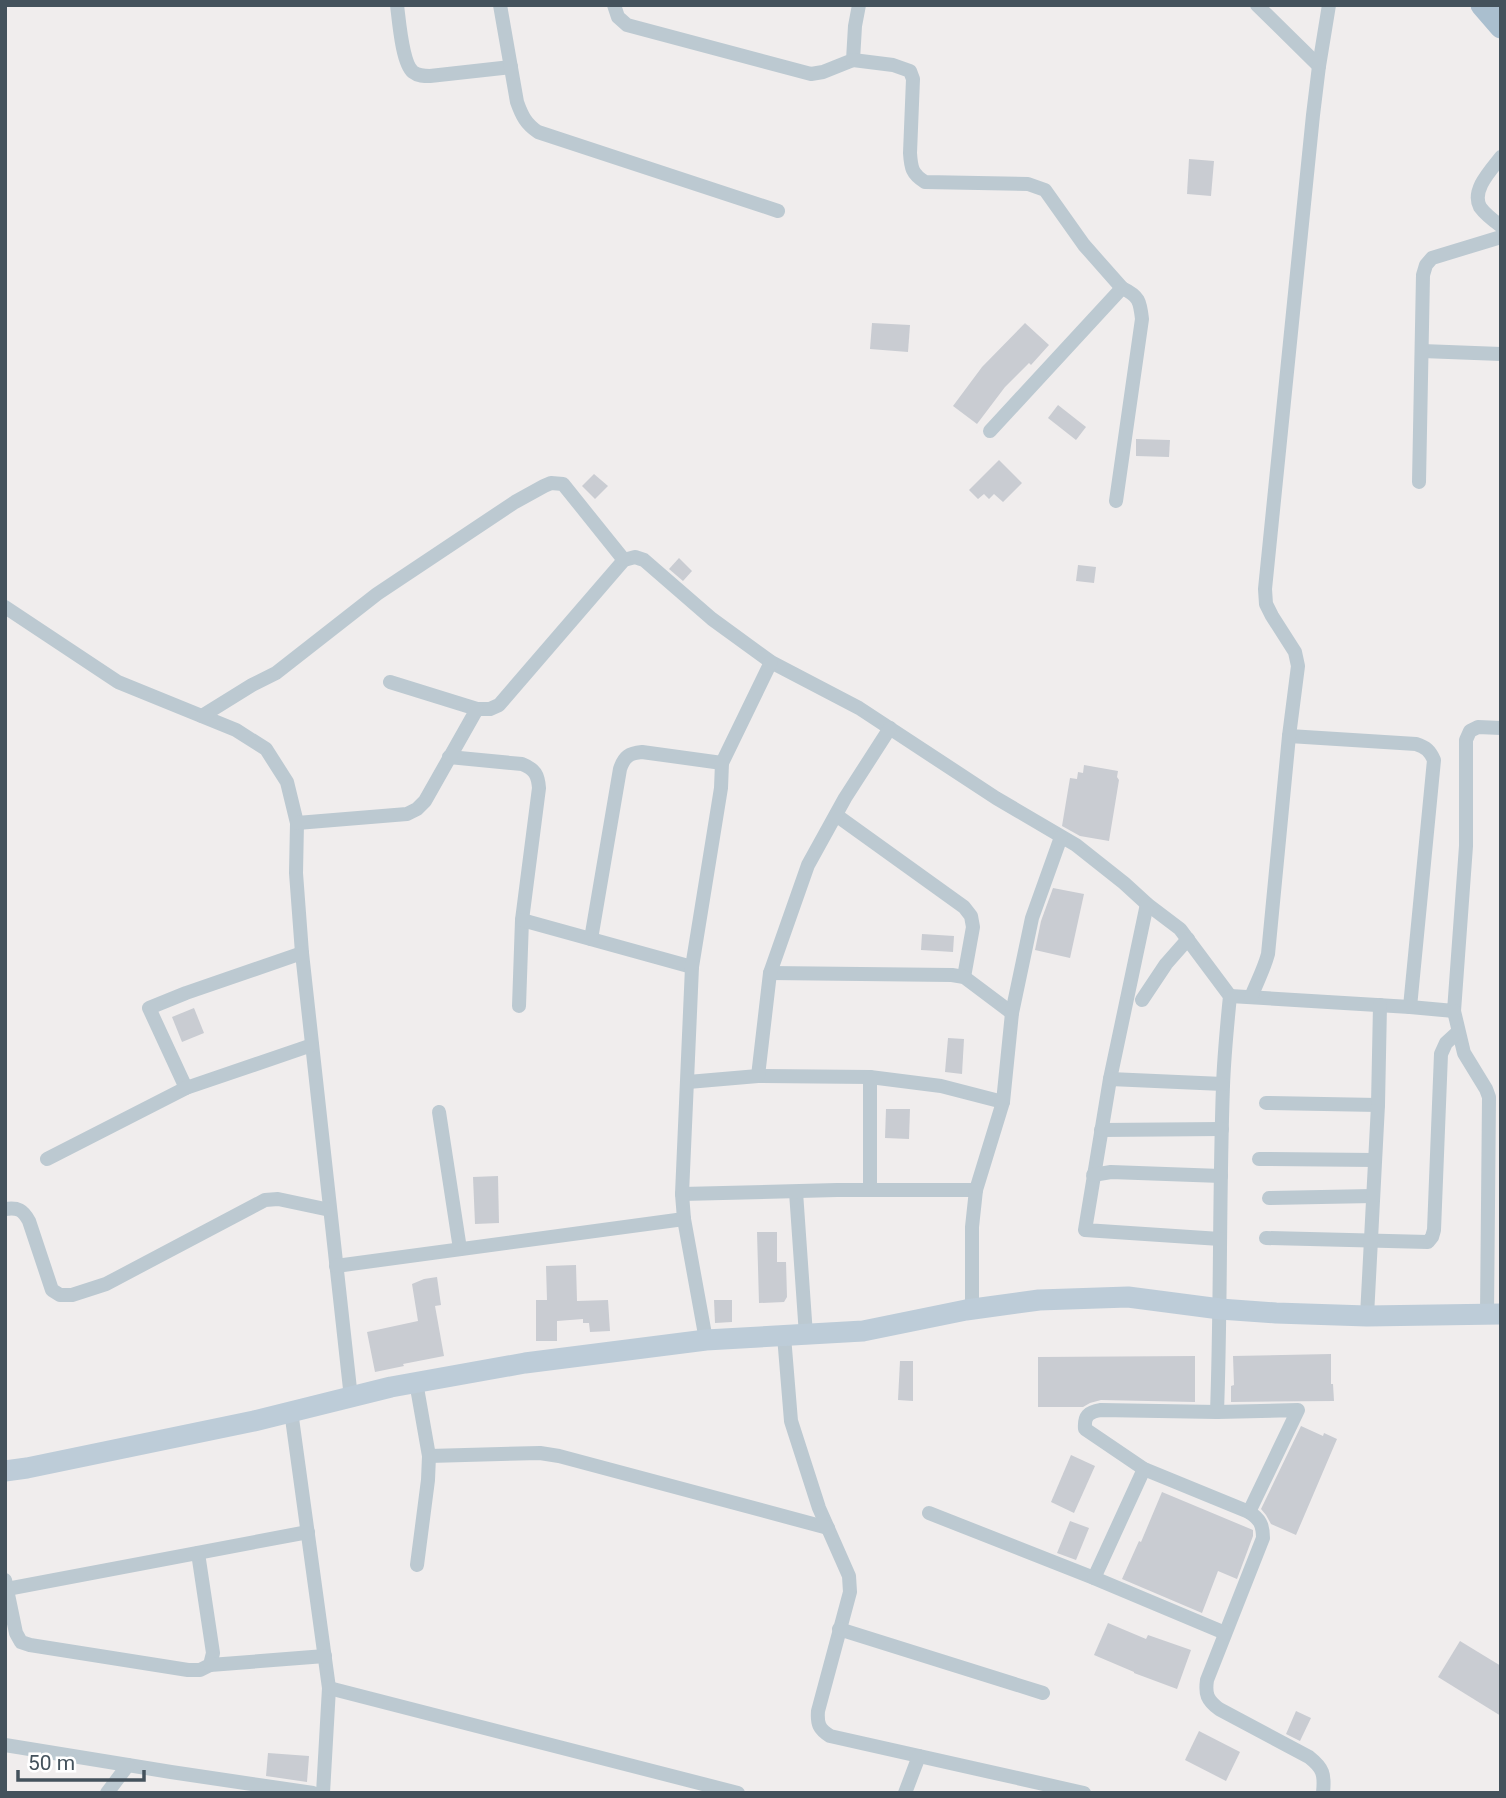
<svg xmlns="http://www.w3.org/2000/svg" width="1506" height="1798" viewBox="0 0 1506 1798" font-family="Roboto,sans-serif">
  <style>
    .building { fill: #c9ccd2 }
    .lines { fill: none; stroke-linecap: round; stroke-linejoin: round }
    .street { stroke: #bcc9d1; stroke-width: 14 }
    .secondary { stroke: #bdccd8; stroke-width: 21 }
    .primary { stroke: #aabfcf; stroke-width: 23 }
  </style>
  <rect width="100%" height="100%" fill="#f0eded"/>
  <!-- building -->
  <g class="building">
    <polygon points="1189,159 1214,161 1211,196 1187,194"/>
    <polygon points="872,323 910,325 908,352 870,349"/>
    <polygon points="1025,323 1049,345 1031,365 1029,363 1005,387 977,424 953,406 982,367"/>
    <polygon points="1058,405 1086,427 1076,440 1048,418"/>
    <polygon points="1136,439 1170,440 1169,457 1136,456"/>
    <polygon points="999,460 1022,483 1003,502 994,494 989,499 984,494 978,499 969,490"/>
    <polygon points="594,474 608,486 595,499 582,486"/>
    <polygon points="679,558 692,571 683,581 669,569"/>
    <polygon points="1078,565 1096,567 1094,583 1076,581"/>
    <polygon points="1084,765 1118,771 1117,777 1119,780 1109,841 1080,836 1062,826 1070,778 1077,779 1078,772 1083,773"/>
    <polygon points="1053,888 1084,894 1070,958 1035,950 1041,921"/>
    <polygon points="922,934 954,936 953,952 921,950"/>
    <polygon points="194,1008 204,1033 182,1042 172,1017"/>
    <polygon points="948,1038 964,1039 962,1074 945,1072"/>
    <polygon points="886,1109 910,1109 909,1139 885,1138"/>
    <polygon points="498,1176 499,1223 475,1224 473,1177"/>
    <polygon points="757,1232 777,1232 777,1262 786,1262 787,1297 784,1302 759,1303"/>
    <polygon points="576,1265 577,1301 608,1300 610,1331 590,1332 589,1323 583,1323 583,1319 557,1321 557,1341 536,1341 536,1300 547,1300 546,1266"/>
    <polygon points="437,1277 441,1305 435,1306 444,1356 403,1364 404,1366 375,1372 367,1332 418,1321 412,1284 424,1279"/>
    <polygon points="714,1300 732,1300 732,1322 715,1323"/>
    <polygon points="1331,1354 1331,1384 1333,1384 1334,1401 1231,1402 1231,1386 1234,1385 1233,1356"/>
    <polygon points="1195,1356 1195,1402 1101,1400 1090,1403 1083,1407 1038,1407 1038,1357"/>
    <polygon points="900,1361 913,1361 913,1401 898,1400"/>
    <polygon points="1301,1426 1323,1436 1324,1433 1337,1439 1296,1535 1271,1524 1266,1515 1261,1509"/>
    <polygon points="1071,1455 1095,1466 1074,1513 1051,1502"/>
    <polygon points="1162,1492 1253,1530 1253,1536 1237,1579 1218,1571 1202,1613 1122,1579 1139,1541 1141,1542"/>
    <polygon points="1070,1521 1089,1528 1076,1560 1057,1553"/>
    <polygon points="1108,1623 1146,1639 1148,1635 1191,1650 1177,1689 1134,1673 1134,1672 1094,1655"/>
    <polygon points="1460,1641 1501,1666 1501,1716 1438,1677"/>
    <polygon points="1296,1711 1311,1718 1300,1741 1286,1734"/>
    <polygon points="1199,1731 1240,1752 1226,1781 1185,1760"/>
    <polygon points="268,1753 309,1756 307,1782 266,1776"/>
  </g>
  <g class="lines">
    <!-- street -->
    <g class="street">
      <path d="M397 5C399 20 402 63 413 72 418 76 424 76 430 76L511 67"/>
      <path d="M500 5 517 102C522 116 526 124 538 132L778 211"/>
      <polyline points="614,5 618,17 627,25 811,74 823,72 853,60 855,26 859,5"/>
      <polyline points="1257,5 1319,66"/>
      <path d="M853 60 893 65 910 71 913 79 910 153C911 168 912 174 925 182L1028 184 1045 190 1084 245 1122 288"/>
      <path d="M1501 157C1491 170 1471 190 1480 207 1485 214 1494 221 1501 226"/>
      <polyline points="1422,351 1501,354"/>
      <path d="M990 431 1122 288C1139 296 1140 301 1142 319L1116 501"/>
      <polyline points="1419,482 1423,275 1426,265 1432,258 1501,237"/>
      <polyline points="5,607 118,682 236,730 266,749 287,782 297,823 296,873 302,953 351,1398"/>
      <path d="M390 682 477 709H490L499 705 624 560 635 557 644 560 712 619 771 662 859 708 996 798 1076 845 1124 883 1147 904 1180 929 1230 996C1227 1026 1224 1056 1223 1086 1219 1195 1221 1303 1217 1412"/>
      <polyline points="202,716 252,685 276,673 377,594 515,502 544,486 551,483 563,484 624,560"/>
      <path d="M1289 736 1416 744C1426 747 1430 751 1434 760L1410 1007"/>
      <path d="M449 757 522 764C535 769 538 775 539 788L522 920 519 1006"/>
      <polyline points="836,815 964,907 971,916 973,927 964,977"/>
      <polyline points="297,823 407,814 417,809 425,801 477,709"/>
      <polyline points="1147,904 1110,1079 1085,1230 1220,1239"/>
      <polyline points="522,920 692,967"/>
      <path d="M591 939 620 769C624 757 629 753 642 752L722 763"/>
      <polyline points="770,973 952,975 964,977 1012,1013"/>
      <polyline points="1230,996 1410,1007 1454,1011 1466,846 1466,740 1470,731 1478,727 1501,728"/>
      <path d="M1251 997C1257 982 1264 969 1268 954L1289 736 1298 666 1295 652 1272 616 1266 604 1265 589 1313 115 1319 66 1329 5"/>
      <polyline points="1142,1000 1166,964 1188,939"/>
      <polyline points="1454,1011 1464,1053 1486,1089 1489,1097 1487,1314"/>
      <polyline points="758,1076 870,1077 941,1086 1003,1102"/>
      <polyline points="870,1077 870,1189"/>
      <polyline points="1110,1079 1223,1084"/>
      <polyline points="688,1082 758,1076 770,973 808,865 845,798 890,728"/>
      <polyline points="186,1088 149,1008 186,993 302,953"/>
      <polyline points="1266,1103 1378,1105"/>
      <polyline points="439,1112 460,1249"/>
      <polyline points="1101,1130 1222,1129"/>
      <polyline points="47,1159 186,1088 312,1045"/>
      <polyline points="1259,1159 1374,1160"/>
      <polyline points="1093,1175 1111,1172 1221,1176"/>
      <polyline points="796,1192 806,1335"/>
      <polyline points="682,1194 837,1190 976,1190"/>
      <polyline points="1269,1198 1373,1196"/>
      <path d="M5 1209C18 1207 23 1210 29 1221L52 1290 60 1295H72L106 1284 265 1200 278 1199 330 1210"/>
      <polyline points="1266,1238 1428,1242 1432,1237 1434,1230 1441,1054 1446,1043 1458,1032"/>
      <polyline points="336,1266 684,1219"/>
      <polyline points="972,1309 972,1227 976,1190 1003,1102 1012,1013 1032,918 1061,837"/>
      <polyline points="1367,1316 1378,1105 1380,1005"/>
      <path d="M784 1336 791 1421 819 1508 849 1576 850 1592 818 1711C817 1724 819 1729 830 1736L1084 1793"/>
      <polyline points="706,1340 684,1219 682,1194 692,967 721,788 722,763 771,662"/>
      <polyline points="416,1382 429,1456 428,1480 417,1565"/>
      <path d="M1101 1410 1217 1412 1298 1410 1249 1512 1144 1469 1085 1429C1084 1416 1088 1412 1101 1410Z"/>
      <polyline points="291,1411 329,1688 323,1793"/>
      <polyline points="429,1456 540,1453 559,1456 828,1528"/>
      <path d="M1249 1512C1260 1519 1263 1525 1263 1538L1207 1680C1205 1694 1207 1700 1219 1709L1309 1757C1323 1768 1325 1774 1323 1793"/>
      <polyline points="929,1513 1094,1578 1225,1633"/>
      <polyline points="1094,1578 1144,1469"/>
      <polyline points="5,1580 16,1633 21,1642 30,1645 188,1670 200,1670 210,1665 213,1653 198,1553"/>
      <polyline points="7,1589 308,1532"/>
      <polyline points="839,1629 1043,1693"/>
      <polyline points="210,1665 325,1656"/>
      <polyline points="329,1688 738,1793"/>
      <polyline points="5,1745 171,1772 313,1793"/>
      <polyline points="107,1793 128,1765"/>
      <polyline points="905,1793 919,1756"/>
    </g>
    <!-- secondary -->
    <polyline class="secondary" points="5,1471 27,1468 254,1421 391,1387 525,1363 706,1340 863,1331 966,1310 1039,1300 1128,1297 1220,1309 1276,1313 1367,1316 1501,1314"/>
    <!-- primary -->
    <polyline class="primary" points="1482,5 1501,27"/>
  </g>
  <!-- border -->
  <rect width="1506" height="1798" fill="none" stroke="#44525c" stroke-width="14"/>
  <!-- scale -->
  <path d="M18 1770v10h126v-10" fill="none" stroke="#44525c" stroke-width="3.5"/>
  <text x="28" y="1770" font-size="21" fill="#44525c" stroke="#ffffff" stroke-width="5" paint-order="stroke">50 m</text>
</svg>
